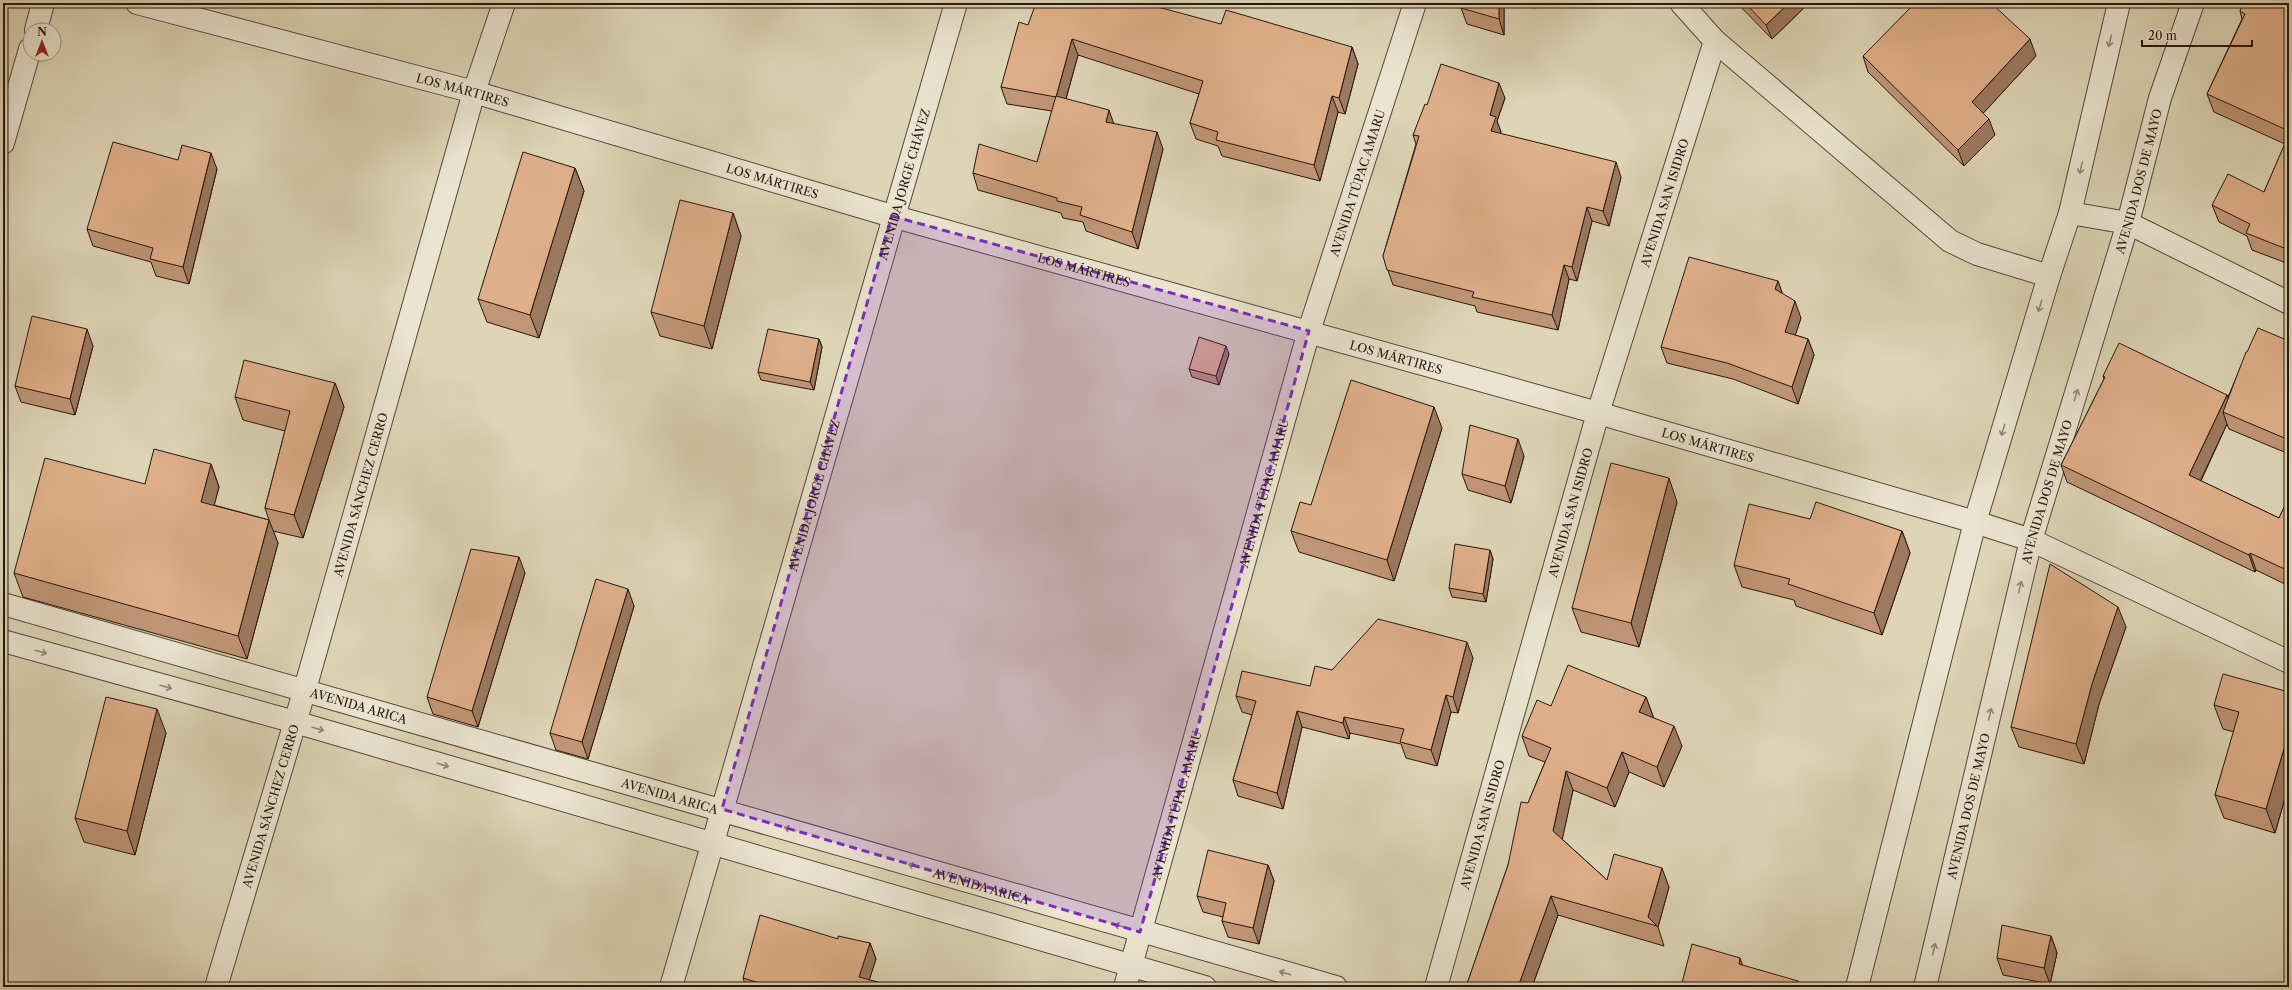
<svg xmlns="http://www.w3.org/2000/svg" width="2292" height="990" viewBox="0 0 2292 990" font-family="'Libre Caslon Text',serif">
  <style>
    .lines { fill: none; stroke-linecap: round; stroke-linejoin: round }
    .minor-casing { stroke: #564639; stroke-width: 24 }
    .minor { stroke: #eae4d0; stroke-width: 22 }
    .wall { fill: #c09676; stroke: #28160f }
    .shaded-wall { fill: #9c7a60; stroke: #28160f }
    .building { fill: #dfaf89; stroke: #28160f }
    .oneway { stroke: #938779 }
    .marked { fill: #7b2cbf; fill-opacity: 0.2; stroke: #7b2cbf; stroke-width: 3; stroke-dasharray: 8 5; stroke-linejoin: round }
    .labels { text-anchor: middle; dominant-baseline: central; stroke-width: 3.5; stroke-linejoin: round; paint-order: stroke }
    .street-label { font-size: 12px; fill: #28160f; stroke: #eae4d0 }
  </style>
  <rect width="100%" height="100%" fill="#ded5b7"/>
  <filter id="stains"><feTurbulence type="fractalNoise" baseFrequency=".005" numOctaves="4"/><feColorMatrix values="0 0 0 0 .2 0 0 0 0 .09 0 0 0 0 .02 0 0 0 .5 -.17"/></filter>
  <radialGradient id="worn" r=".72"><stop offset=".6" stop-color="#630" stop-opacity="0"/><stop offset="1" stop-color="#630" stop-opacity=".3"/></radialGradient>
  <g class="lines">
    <defs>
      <g id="minor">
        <path id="s1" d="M137 3 474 92 892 216 1598 413 1975 522 2031 540 2289 662"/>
        <polyline points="1681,3 1715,41 1950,241 1977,254 2049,276"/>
        <polyline points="36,30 43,3"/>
        <polyline points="3,143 30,49"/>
        <polyline points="2070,213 2128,223 2289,303"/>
        <path id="s2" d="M3 604C448 729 891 862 1336 987"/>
        <polyline points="3,641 295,722 1205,987"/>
        <path id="s3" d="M216 987 305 689 474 92 504 3"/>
        <path id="s4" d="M671 987 956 3"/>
        <path id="s5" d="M1125 987 1309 331 1415 3"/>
        <path id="s6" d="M1436 987 1598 413 1715 41"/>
        <polyline points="1857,987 1975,522 2049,276 2070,213 2119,3"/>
        <path id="s7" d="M1925 987 2031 540 2128 223 2160 98 2193 3"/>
      </g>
    </defs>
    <!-- minor casing -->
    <use href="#minor" class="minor-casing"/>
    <!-- minor -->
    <use href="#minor" class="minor"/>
  </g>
  <!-- wall -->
  <g class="wall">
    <polygon points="1360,3 1372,3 1371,6"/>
    <polygon points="1504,3 1504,35 1467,24 1461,8"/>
    <polygon points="1520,3 1538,3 1536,8"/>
    <polygon points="1737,3 1809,3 1772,39"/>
    <polygon points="2289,3 2289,264 2252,250 2247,236 2219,222 2212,205 2264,192 2285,144 2214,112 2207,94 2242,19 2240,11"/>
    <polygon points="1221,24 1352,47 1358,64 1345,114 1338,112 1320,181 1222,156 1218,146 1196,139 1190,123 1199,94 1078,55 1066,99 1163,149 1138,249 1086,231 1083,222 1063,218 1061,213 978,190 973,173 1037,162 1052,111 1007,104 1001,87 1028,25"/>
    <polygon points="1863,56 2036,56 1983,113 1995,135 1964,166 1868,72"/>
    <polygon points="1505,98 1497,121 1501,132 1500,134 1621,177 1609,226 1592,221 1577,281 1569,279 1558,330 1477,312 1475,306 1393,285 1383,256 1416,144 1413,135"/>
    <polygon points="575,168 584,191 539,338 487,322 478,299"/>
    <polygon points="217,169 189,284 156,276 151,262 93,246 87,229"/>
    <polygon points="733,213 741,236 712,349 660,336 651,312"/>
    <polygon points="1778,281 1782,293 1801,318 1795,335 1808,339 1814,355 1798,404 1733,379 1667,363 1661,347"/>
    <polygon points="819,339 822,347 814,390 761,380 758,372"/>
    <polygon points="2289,341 2289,454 2229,429 2227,424 2201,481 2279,518 2289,497 2289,586 2256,570 2255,572 2067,482 2061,465 2104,379 2103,376 2227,395 2228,397 2247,352"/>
    <polygon points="93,346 75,415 21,402 15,386"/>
    <polygon points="1229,354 1219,385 1192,377 1189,369"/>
    <polygon points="335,383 344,407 303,538 273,531 278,543 247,659 23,597 14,573 145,484 211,464 219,487 214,505 269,520 265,508 285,431 243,420 235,397"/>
    <polygon points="1442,428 1394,581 1299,552 1291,531 1311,505"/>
    <polygon points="1524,456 1511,503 1468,490 1462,474"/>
    <polygon points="1677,502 1639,647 1581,632 1572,608"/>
    <polygon points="1810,519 1902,531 1910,553 1882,635 1796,606 1794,600 1742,587 1734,565"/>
    <polygon points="1490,550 1493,559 1486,602 1452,597 1449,588"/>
    <polygon points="525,573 478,727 433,714 427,697"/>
    <polygon points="634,606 588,759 556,750 550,733"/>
    <polygon points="2126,627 2099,704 2084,764 2019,747 2011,727"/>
    <polygon points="1473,658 1458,713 1451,712 1437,766 1406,758 1401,744 1350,733 1349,739 1302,727 1283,809 1238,796 1233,780 1252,715 1242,712 1236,696 1310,686 1332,670"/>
    <polygon points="2289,692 2289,784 2275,833 2224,818 2215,795 2234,732 2223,729 2214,705"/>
    <polygon points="1646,697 1653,716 1653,718 1682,746 1664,787 1629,772 1615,807 1573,790 1562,839 1607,880 1669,887 1658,927 1664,946 1558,915 1532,987 1466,987 1508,865 1528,803 1545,762 1529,756 1522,736 1551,706"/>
    <polygon points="166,733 135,855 84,842 75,818"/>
    <polygon points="1268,865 1274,881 1259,944 1228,937 1222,921 1223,917 1203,912 1197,896"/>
    <polygon points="2051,936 2057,953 2050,984 2003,975 1997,958"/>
    <polygon points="838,939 870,943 876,959 869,980 896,987 746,987 743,978"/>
  </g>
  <!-- shaded-wall -->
  <g class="shaded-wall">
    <polygon points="1499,3 1504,3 1504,35 1499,19"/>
    <polygon points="1534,3 1538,3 1536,8"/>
    <polygon points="1789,3 1809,3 1772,39 1766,25"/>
    <polygon points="1072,39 1078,55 1062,113 1056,97"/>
    <polygon points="2030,39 2036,56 1978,119 1972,102"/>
    <polygon points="1352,47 1358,64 1345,114 1339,98"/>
    <polygon points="1499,83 1505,98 1497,121 1501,132 1496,146 1491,131 1490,115"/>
    <polygon points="1332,96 1338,112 1320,181 1314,165"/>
    <polygon points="1109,110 1115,127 1106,122"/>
    <polygon points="1989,119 1995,135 1964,166 1958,150"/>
    <polygon points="1157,132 1163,149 1138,249 1132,232"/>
    <polygon points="211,153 217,169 189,284 183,267"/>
    <polygon points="1616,162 1621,177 1609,226 1603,211"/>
    <polygon points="575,168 584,191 539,338 530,315"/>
    <polygon points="1587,207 1592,221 1577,281 1572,267"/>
    <polygon points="733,213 741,236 712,349 704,326"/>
    <polygon points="1564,265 1569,279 1558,330 1552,315"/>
    <polygon points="1778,281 1784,298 1775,289"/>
    <polygon points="1795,301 1801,318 1791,348 1785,332"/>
    <polygon points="87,329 93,346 75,415 70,399"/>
    <polygon points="819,339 822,347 814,390 810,382"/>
    <polygon points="1808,339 1814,355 1798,404 1792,387"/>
    <polygon points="1226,346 1229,354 1219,385 1216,376"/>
    <polygon points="335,383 344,407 303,538 294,515"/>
    <polygon points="2227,395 2233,412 2223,412 2227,424 2195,492 2189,475"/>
    <polygon points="1434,407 1442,428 1394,581 1387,560"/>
    <polygon points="1518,439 1524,456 1511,503 1505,486"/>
    <polygon points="211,464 219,487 209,525 201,502"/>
    <polygon points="1669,478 1677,502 1639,647 1631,623"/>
    <polygon points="269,520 278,543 247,659 238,636"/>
    <polygon points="1902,531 1910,553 1882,635 1874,613"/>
    <polygon points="1490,550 1493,559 1486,602 1483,594"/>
    <polygon points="2250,553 2256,570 2255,572 2249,555"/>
    <polygon points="519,557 525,573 478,727 472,711"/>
    <polygon points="628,589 634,606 588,759 582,742"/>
    <polygon points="2118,607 2126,627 2099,704 2084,764 2076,744 2092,684"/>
    <polygon points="1467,642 1473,658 1458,713 1453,697"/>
    <polygon points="1446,695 1451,712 1437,766 1431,750"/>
    <polygon points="1646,697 1653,716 1647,732 1639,712"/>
    <polygon points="157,709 166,733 135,855 127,831"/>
    <polygon points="1297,711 1302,727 1283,809 1277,793"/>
    <polygon points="1344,717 1350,733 1349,739 1343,723"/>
    <polygon points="1674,726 1682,746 1664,787 1657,767"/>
    <polygon points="2289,732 2289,784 2275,833 2266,809"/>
    <polygon points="1622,752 1629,772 1615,807 1607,788"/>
    <polygon points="1566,771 1573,790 1560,850 1553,831"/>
    <polygon points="1268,865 1274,881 1259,944 1253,928"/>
    <polygon points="1662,868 1669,887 1658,927 1648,917"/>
    <polygon points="1551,896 1558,915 1532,987 1518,987"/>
    <polygon points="2051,936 2057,953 2050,984 2044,968"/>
    <polygon points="870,943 876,959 867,987 859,977"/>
    <polygon points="1740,958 1746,974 1739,964"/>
    <polygon points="1798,981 1800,987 1796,987"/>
  </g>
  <!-- building -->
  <g class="building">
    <polygon points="1036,3 1143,3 1221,24 1226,10 1352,47 1339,98 1332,96 1314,165 1216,140 1218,132 1190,123 1203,81 1072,39 1056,97 1001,87 1019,22 1028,25"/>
    <polygon points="1463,3 1499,3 1499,19 1461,8"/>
    <polygon points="1745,3 1789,3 1766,25"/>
    <polygon points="1915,3 1991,3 2030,39 1972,102 1989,119 1958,150 1863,56"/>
    <polygon points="2243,3 2289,3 2289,131 2207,94 2245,14 2240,11"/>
    <polygon points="1441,64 1499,83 1490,115 1496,117 1491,131 1616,162 1603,211 1587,207 1572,267 1564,265 1552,315 1472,297 1474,292 1387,270 1383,256 1419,136 1413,135 1425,104 1427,105"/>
    <polygon points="1056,96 1109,110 1106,122 1157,132 1132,232 1080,215 1082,207 1057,201 1057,198 973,173 979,144 1037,162"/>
    <polygon points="2289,134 2289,250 2246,233 2250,224 2212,205 2228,174 2264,192"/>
    <polygon points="113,142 178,160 182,145 211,153 183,267 150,259 153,248 87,229"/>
    <polygon points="523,152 575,168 530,315 478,299"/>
    <polygon points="680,200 733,213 704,326 651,312"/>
    <polygon points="1689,257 1778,281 1775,289 1795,301 1785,332 1808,339 1792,387 1727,363 1661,347"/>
    <polygon points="32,316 87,329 70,399 15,386"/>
    <polygon points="2258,328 2289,341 2289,440 2223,412 2246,352 2247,352"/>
    <polygon points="768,329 819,339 810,382 758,372"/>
    <polygon points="1199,337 1226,346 1216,376 1189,369"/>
    <polygon points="2119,343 2227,395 2189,475 2279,518 2289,497 2289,571 2250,553 2249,555 2061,465 2105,377 2103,376"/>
    <polygon points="244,360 335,383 294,515 265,508 290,411 235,397"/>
    <polygon points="1351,380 1434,407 1387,560 1291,531 1300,502 1311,505"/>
    <polygon points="1470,425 1518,439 1505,486 1462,474"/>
    <polygon points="154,449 211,464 201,502 269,520 238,636 14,573 45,458 145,484"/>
    <polygon points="1611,463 1669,478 1631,623 1572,608"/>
    <polygon points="1816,502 1902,531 1874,613 1788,584 1790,579 1734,565 1749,504 1810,519"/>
    <polygon points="1455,544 1490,550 1483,594 1449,588"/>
    <polygon points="471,549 519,557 472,711 427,697"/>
    <polygon points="2050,564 2118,607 2092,684 2076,744 2011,727"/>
    <polygon points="596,579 628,589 582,742 550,733"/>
    <polygon points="1378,619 1467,642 1453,697 1446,695 1431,750 1400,742 1404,729 1344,717 1343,723 1297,711 1277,793 1233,780 1256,701 1236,696 1242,671 1310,686 1315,666 1332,670"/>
    <polygon points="1568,665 1646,697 1639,712 1674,726 1657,767 1622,752 1607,788 1566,771 1553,831 1607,880 1614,854 1662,868 1648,917 1657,926 1551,896 1518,987 1466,987 1508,865 1521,802 1528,803 1551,748 1522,736 1537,700 1551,706"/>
    <polygon points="2223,674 2289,692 2289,732 2266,809 2215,795 2239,712 2214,705"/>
    <polygon points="106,697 157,709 127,831 75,818"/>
    <polygon points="1208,850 1268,865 1253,928 1222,921 1226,903 1197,896"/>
    <polygon points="760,915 838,939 838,936 870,943 859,977 896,987 773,987 743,978"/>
    <polygon points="2002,925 2051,936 2044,968 1997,958"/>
    <polygon points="1692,944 1740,958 1739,964 1798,981 1796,987 1681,987"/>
  </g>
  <!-- one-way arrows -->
  <defs><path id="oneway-shaft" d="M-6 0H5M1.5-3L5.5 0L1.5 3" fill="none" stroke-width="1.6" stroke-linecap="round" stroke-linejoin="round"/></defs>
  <g class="oneway">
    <use href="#oneway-shaft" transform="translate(2110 41) rotate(104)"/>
    <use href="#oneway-shaft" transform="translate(2081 168) rotate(103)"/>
    <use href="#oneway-shaft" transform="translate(2040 306) rotate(107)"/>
    <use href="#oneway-shaft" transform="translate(2076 395) rotate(-73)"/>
    <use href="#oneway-shaft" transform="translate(2003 430) rotate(107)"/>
    <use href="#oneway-shaft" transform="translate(2020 587) rotate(-77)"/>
    <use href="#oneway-shaft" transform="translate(41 652) rotate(16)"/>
    <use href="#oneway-shaft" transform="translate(166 687) rotate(16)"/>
    <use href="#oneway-shaft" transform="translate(1990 714) rotate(-77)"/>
    <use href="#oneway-shaft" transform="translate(318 729) rotate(16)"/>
    <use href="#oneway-shaft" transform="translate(443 765) rotate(16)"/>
    <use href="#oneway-shaft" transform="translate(790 829) rotate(-164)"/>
    <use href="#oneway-shaft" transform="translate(914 866) rotate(-164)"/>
    <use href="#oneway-shaft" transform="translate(1120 926) rotate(-164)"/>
    <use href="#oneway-shaft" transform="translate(1934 949) rotate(-77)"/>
    <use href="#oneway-shaft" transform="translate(1285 973) rotate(-164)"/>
  </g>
  <!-- marked area -->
  <path class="marked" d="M892 216 1309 331 1140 932 722 809Z"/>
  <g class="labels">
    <!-- street labels -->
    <g class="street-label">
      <text stroke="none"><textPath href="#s1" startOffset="337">LOS MÁRTIRES</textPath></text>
      <text stroke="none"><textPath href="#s1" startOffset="660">LOS MÁRTIRES</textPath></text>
      <text stroke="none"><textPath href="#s7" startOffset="834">AVENIDA DOS DE MAYO</textPath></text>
      <text stroke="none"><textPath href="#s4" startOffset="836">AVENIDA JORGE CHÁVEZ</textPath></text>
      <text stroke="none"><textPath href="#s5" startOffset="837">AVENIDA TÚPAC AMARU</textPath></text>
      <text stroke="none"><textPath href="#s6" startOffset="817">AVENIDA SAN ISIDRO</textPath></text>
      <text stroke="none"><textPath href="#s1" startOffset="984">LOS MÁRTIRES</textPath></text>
      <text stroke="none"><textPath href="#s1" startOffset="1308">LOS MÁRTIRES</textPath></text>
      <text stroke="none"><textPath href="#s1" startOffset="1632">LOS MÁRTIRES</textPath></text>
      <text stroke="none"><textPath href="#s7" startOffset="510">AVENIDA DOS DE MAYO</textPath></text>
      <text stroke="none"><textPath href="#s5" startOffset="513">AVENIDA TÚPAC AMARU</textPath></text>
      <text stroke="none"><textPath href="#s3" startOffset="513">AVENIDA SÁNCHEZ CERRO</textPath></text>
      <text stroke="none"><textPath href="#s4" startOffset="512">AVENIDA JORGE CHÁVEZ</textPath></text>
      <text stroke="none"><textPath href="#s6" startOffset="493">AVENIDA SAN ISIDRO</textPath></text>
      <text stroke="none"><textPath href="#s2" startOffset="370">AVENIDA ARICA</textPath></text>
      <text stroke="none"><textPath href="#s2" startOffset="694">AVENIDA ARICA</textPath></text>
      <text stroke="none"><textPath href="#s5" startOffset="189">AVENIDA TÚPAC AMARU</textPath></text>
      <text stroke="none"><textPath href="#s3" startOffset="189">AVENIDA SÁNCHEZ CERRO</textPath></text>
      <text stroke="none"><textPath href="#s7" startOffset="186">AVENIDA DOS DE MAYO</textPath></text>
      <text stroke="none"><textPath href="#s6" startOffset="169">AVENIDA SAN ISIDRO</textPath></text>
      <text stroke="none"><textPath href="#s2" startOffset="1018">AVENIDA ARICA</textPath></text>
    </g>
  </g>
  <!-- margin -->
  <rect width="2292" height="990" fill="none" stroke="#ded5b7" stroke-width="16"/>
  <rect x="4" y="4" width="2284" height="982" fill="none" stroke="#28160f" stroke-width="2"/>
  <rect x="8" y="8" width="2276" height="974" fill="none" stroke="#28160f"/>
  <!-- north arrow -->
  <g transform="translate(42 42)"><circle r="19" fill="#eae4d0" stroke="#9c9283"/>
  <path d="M0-3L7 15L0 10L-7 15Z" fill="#8f2418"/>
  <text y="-6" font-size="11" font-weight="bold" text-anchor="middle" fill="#28160f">N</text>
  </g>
  <!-- scale -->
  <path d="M2142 40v6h110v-6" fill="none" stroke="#28160f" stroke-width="2"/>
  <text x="2148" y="40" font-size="12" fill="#28160f" stroke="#eae4d0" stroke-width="3" paint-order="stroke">20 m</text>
  <rect width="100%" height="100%" filter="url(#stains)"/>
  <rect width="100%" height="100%" fill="url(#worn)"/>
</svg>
